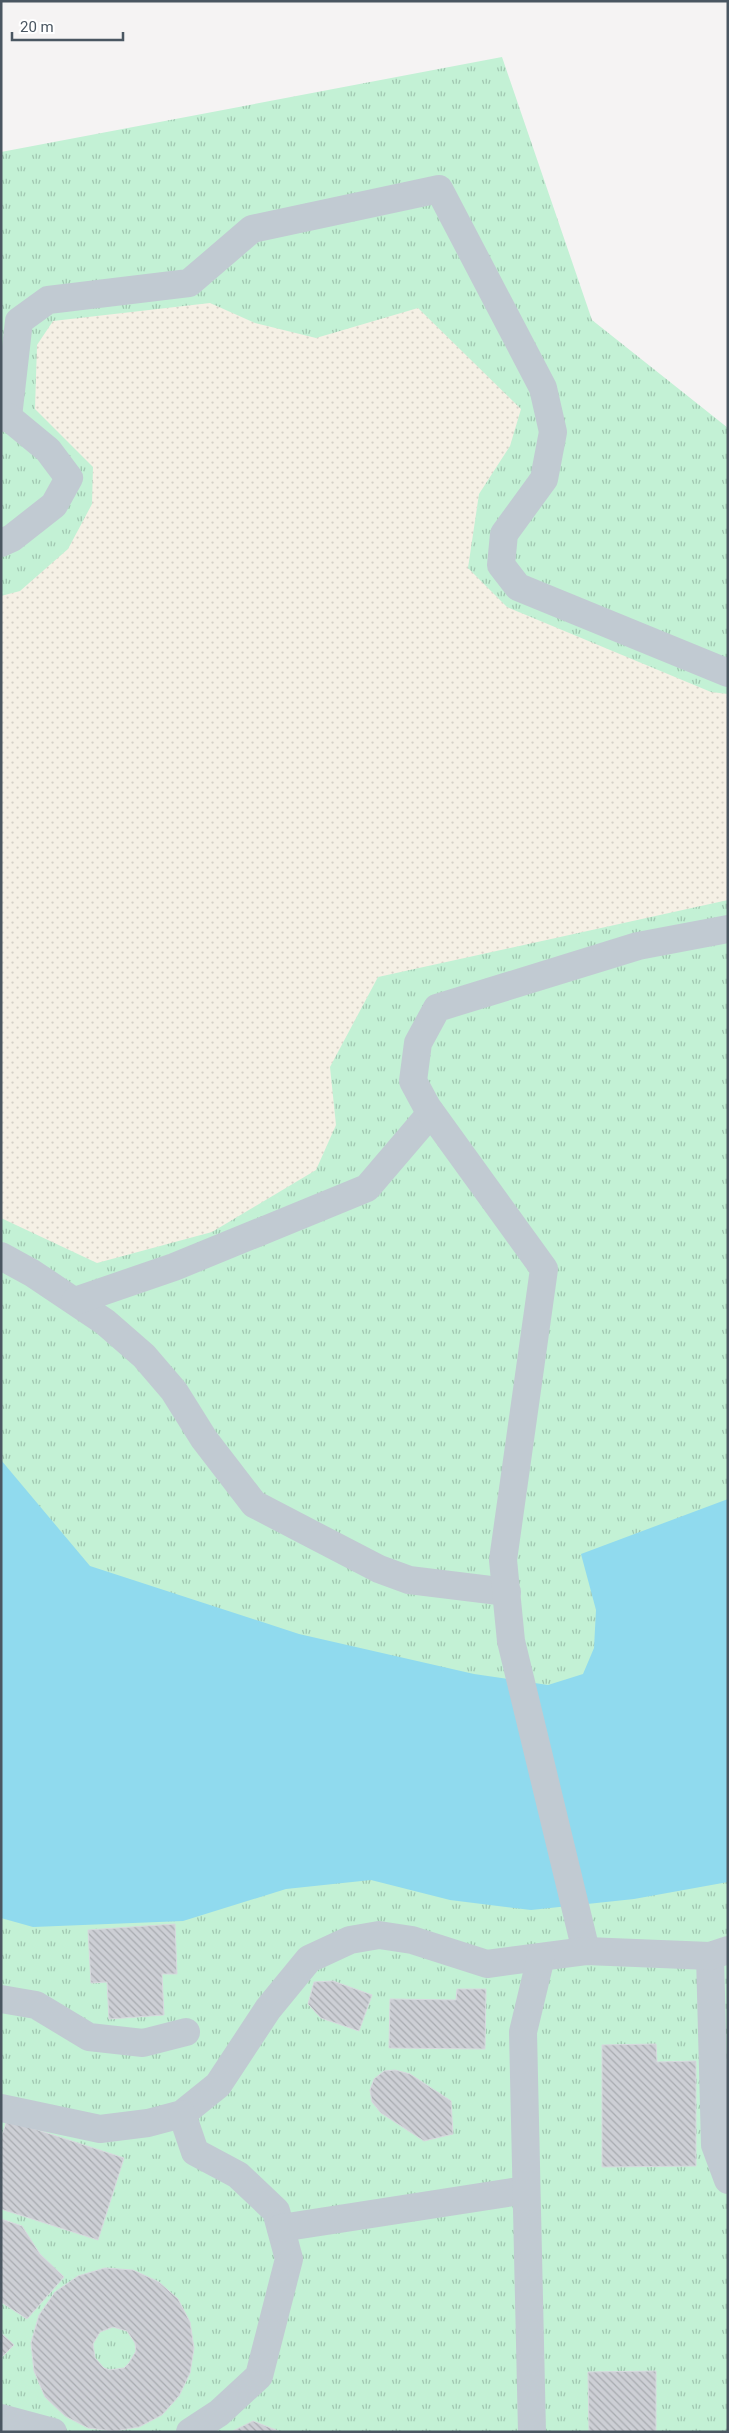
<svg xmlns="http://www.w3.org/2000/svg" width="729" height="2433" viewBox="0 0 729 2433" font-family="Roboto,sans-serif">
  <style>
    .grass { fill: url(#grass-tufts) }
    .sand { fill: url(#sand-dots) }
    .water { fill: #90daee }
    .building { fill: url(#building-back-hatch); stroke: #d7d9de; fill-rule: evenodd }
    .lines { fill: none; stroke-linecap: round; stroke-linejoin: round }
    .minor { stroke: #c1cad2; stroke-width: 28 }
  </style>
  <defs>
    <pattern id="grass-tufts" width="24" height="20" patternUnits="userSpaceOnUse" patternTransform="scale(1.25)"><rect width="24" height="20" fill="#c3f1d5"/><path d="M3 7l-1-3M5 7V3M7 7l1-3M15 17l-1-3M17 17v-4M19 17l1-3" fill="none" stroke="#a0c6b0"/></pattern>
    <pattern id="sand-dots" width="8" height="8" patternUnits="userSpaceOnUse" patternTransform="scale(1.25)"><rect width="8" height="8" fill="#f5f0e5"/><path d="M2 2h.1M6 6h.1" fill="none" stroke="#d4d0c7" stroke-width="1.8" stroke-linecap="round"/></pattern>
    <pattern id="building-back-hatch" width="6" height="6" patternUnits="userSpaceOnUse" patternTransform="scale(1.25)"><rect width="6" height="6" fill="#cdcfd5"/><path d="M-1 5l2 2M0 0l6 6M5-1l2 2" fill="none" stroke="#a8abb0"/></pattern>
  </defs>
  <rect width="100%" height="100%" fill="#f5f3f3"/>
  <!-- grass -->
  <polygon class="grass" points="502,57 592,320 728,428 728,2432 1,2432 1,152"/>
  <!-- sand -->
  <polygon class="sand" points="210,303 255,323 316,338 418,308 521,409 510,446 479,494 468,568 507,607 711,692 728,694 728,900 378,977 330,1067 336,1125 316,1170 212,1232 97,1263 1,1218 1,596 20,591 68,549 92,504 93,467 35,409 37,345 53,321"/>
  <!-- water -->
  <polygon class="water" points="1,1460 90,1566 299,1634 474,1674 548,1685 583,1674 594,1648 596,1610 581,1554 728,1499 728,1882 634,1899 531,1910 450,1900 371,1880 286,1889 183,1921 33,1927 1,1918"/>
  <!-- building -->
  <g class="building">
    <polygon points="175,1924 177,1974 162,1974 164,2015 109,2019 107,1982 91,1983 88,1930"/>
    <polygon points="333,1981 372,1995 359,2031 321,2018 308,2004 314,1982"/>
    <polygon points="457,1989 486,1989 485,2049 389,2048 390,1999 456,2000"/>
    <polygon points="656,2044 657,2062 696,2061 696,2166 602,2167 602,2045"/>
    <polygon points="395,2070 410,2074 451,2101 453,2134 424,2141 381,2113 372,2102 370,2090 374,2079 384,2071"/>
    <polygon points="7,2120 124,2158 98,2240 1,2209 1,2138"/>
    <polygon points="1,2219 22,2226 40,2254 64,2277 27,2319 1,2302"/>
    <path d="M105 2268 133 2270 159 2282 178 2299 190 2322 194 2348 190 2373 179 2396 162 2415 139 2427 114 2431 88 2428 65 2416 45 2397 34 2371 31 2343 39 2315 55 2292 78 2276ZM113 2327 127 2331 135 2343 136 2351 129 2363 124 2368 110 2370 104 2368 95 2358 93 2344 100 2332Z"/>
    <polygon points="1,2333 14,2345 1,2358"/>
    <polygon points="656,2371 656,2432 589,2432 588,2372"/>
    <polygon points="253,2421 281,2432 231,2432"/>
  </g>
  <g class="lines">
    <!-- minor -->
    <g class="minor">
      <polyline points="1,418 8,417 19,321 48,300 189,283 252,229 439,189 543,388 553,432 544,479 504,534 501,565 518,587 728,673"/>
      <polyline points="1,543 12,538 54,505 69,478 48,450 8,417"/>
      <polyline points="1,1256 32,1273 105,1322 144,1356 174,1391 204,1439 254,1504 379,1569 409,1580 507,1592"/>
      <polyline points="75,1301 174,1267 367,1188 431,1113"/>
      <polyline points="586,1951 511,1641 503,1560 544,1269 427,1107 413,1081 418,1043 437,1008 638,946 728,929"/>
      <polyline points="710,1956 715,2145 728,2180"/>
      <polyline points="1,1999 36,2005 89,2037 143,2043 186,2032"/>
      <polyline points="1,2108 100,2129 148,2123 182,2114 218,2085 268,2009 309,1959 350,1940 379,1935 412,1940 487,1964 586,1951 710,1956 728,1950"/>
      <polyline points="182,2114 195,2152 238,2175 276,2211 289,2259 259,2376 219,2413 190,2432"/>
      <polyline points="281,2228 526,2190"/>
      <polyline points="1,2418 53,2432"/>
      <polyline points="532,2432 523,2032 541,1957"/>
    </g>
  </g>
  <!-- border -->
  <rect width="729" height="2433" fill="none" stroke="#4a5661" stroke-width="5"/>
  <!-- scale -->
  <path d="M12 32v8h111v-8" fill="none" stroke="#4a5661" stroke-width="2.5"/>
  <text x="20" y="32" font-size="15" fill="#4a5661" stroke="#ffffff" stroke-width="4" paint-order="stroke">20 m</text>
</svg>
